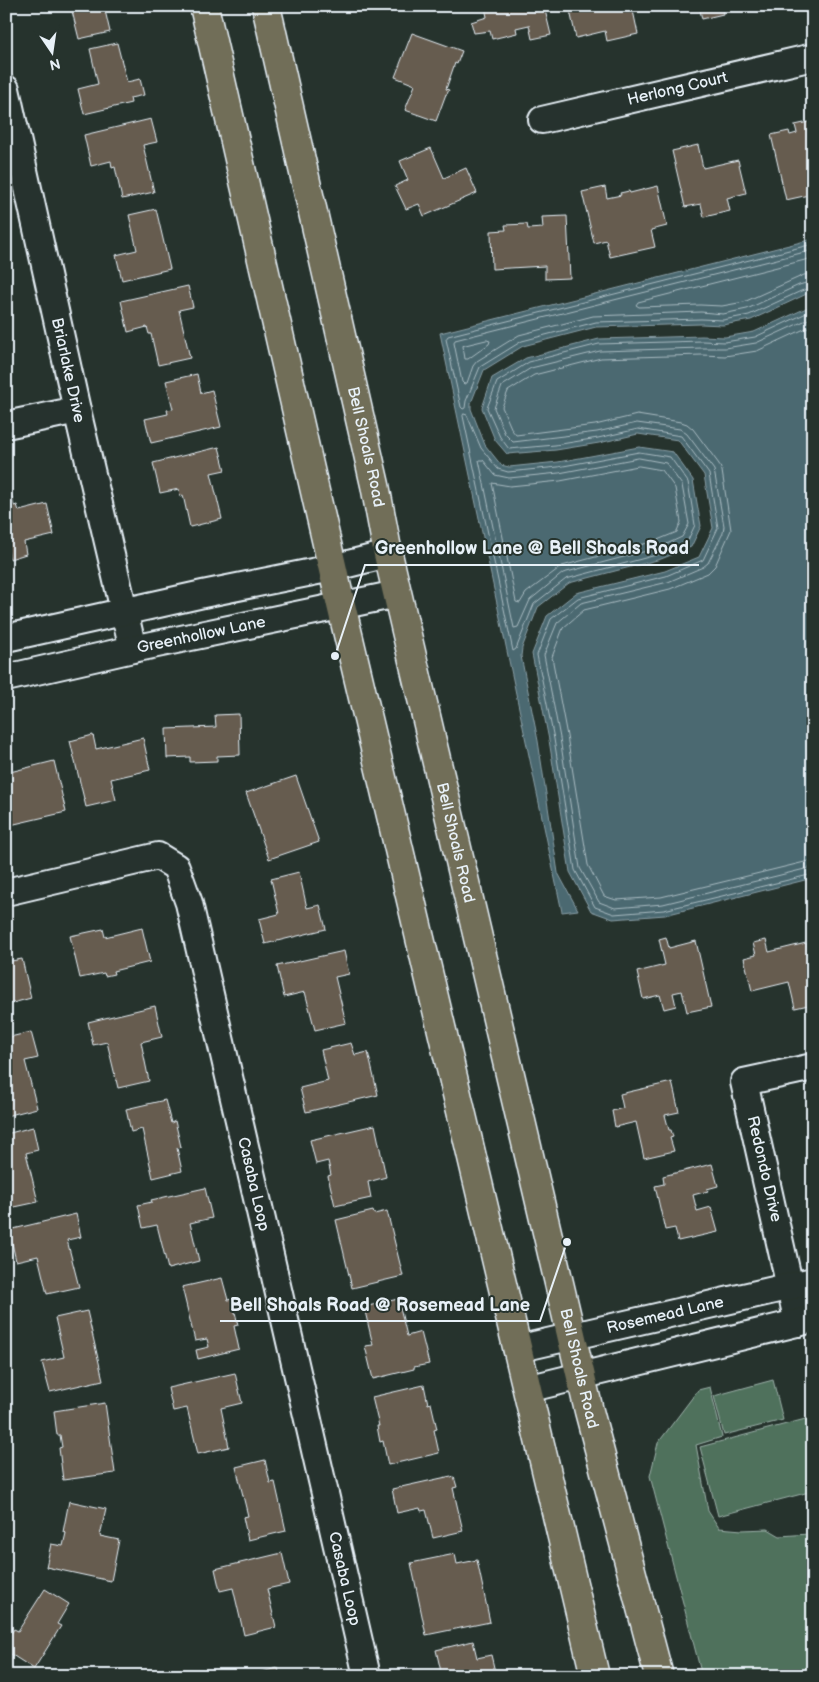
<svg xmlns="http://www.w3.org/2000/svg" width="819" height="1682" viewBox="0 0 819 1682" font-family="'Balsamiq Sans',sans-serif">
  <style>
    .green { fill: #50715c; stroke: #9cb1aa }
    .water { fill: #4b6971; stroke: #8a9fa7 }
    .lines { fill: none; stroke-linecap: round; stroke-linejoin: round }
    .shore { stroke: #a9bbc2; stroke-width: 1 }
    .building { fill: #665c50; stroke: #e8f1f8 }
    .minor-casing { stroke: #e8f1f8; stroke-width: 30 }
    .major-casing { stroke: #e8f1f8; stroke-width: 31 }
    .minor { stroke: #26332d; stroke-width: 26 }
    .major { stroke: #716e59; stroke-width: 28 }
    .labels { text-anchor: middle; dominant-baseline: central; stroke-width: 4; stroke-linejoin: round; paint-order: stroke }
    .street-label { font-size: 16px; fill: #e8f1f8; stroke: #26332d }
    .leader { fill: none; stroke: #e8f1f8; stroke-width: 2 }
    .callout-dot { fill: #e8f1f8; stroke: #26332d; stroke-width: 2 }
    .callout-label { font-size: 18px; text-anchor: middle; font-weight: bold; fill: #e8f1f8; stroke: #26332d; stroke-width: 4; stroke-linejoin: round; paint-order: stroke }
  </style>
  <rect width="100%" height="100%" fill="#26332d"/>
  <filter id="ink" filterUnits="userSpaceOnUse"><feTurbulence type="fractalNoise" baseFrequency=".02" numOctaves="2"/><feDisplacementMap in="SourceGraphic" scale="10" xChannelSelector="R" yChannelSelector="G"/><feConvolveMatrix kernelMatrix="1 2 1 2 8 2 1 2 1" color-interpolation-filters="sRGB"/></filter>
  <g filter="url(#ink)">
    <!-- green -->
    <g class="green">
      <polygon points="773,1380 783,1420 724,1435 714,1396"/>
      <polygon points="710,1387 722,1437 696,1445 708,1511 719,1528 742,1530 768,1529 780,1536 809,1534 813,1537 813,1676 702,1676 650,1476 658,1443 698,1390"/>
      <polygon points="813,1417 813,1491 718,1516 700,1447"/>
    </g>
    <!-- water -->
    <g class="water">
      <polygon points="813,239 813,291 751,320 723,325 701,324 596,327 523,346 484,370 471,403 471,409 485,445 501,465 509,467 558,462 639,447 673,452 693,480 701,526 691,547 661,559 569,583 538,607 522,648 521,656 538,741 558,873 578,910 562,912 440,333"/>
      <polygon points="813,305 813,878 665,915 613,919 591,911 570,872 549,740 532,654 547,616 576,593 665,571 699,557 713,528 704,475 678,440 638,434 599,443 556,450 507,454 495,440 482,408 492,378 526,358 599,339 702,336 725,337 754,332"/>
    </g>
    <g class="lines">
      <!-- shore -->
      <g class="shore">
        <polyline points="813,244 448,336 446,339 461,407 463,409 465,408 466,401 480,367 522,341 596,322 701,319 723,320 749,315 801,291 813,287"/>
        <polyline points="813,250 455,340 454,343 462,382 464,384 467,383 473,366 477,361 519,335 593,316 701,312 723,314 747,309 799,285 813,281"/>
        <polyline points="813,258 638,302 636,305 639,307 700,305 722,306 744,302 804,275 813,273"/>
        <polyline points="813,310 755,337 725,342 702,341 599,344 529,362 497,382 487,408 500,437 509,449 555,445 598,438 638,429 681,436 709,474 718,528 703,560 666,576 578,598 551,619 537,655 554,739 575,870 595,907 614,914 664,910 813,874"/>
        <polyline points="813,317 756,343 725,348 702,348 600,351 531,368 502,386 494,408 505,434 513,442 597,432 637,423 680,429 687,434 714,470 724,526 723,533 708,563 703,567 668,582 581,603 557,623 544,655 560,738 580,868 599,902 615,908 663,904 813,867"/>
        <polyline points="813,325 757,351 725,356 702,355 601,358 534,375 508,391 502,407 512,430 516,435 595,425 637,415 681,422 687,424 693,429 719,464 722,471 731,530 715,566 708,573 670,589 584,610 563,628 552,657 567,736 588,865 604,896 616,900 661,897 813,860"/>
        <polygon points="487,340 490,341 489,344 468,359 465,359 463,346"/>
        <polygon points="464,414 467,415 481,448 498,469 508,472 558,467 639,452 670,457 688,482 695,525 687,542 660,554 566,579 534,604 516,649 513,651 463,416"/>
        <polygon points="639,458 666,463 682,485 689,524 682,537 658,548 563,573 530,600 518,627 514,628 479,460 483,460 495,475 509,478 559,473"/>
        <polygon points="639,466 662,470 675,488 681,522 677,532 655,541 562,566 526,593 520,603 516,602 492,483 510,486 560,481"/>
      </g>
    </g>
    <!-- building -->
    <g class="building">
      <polygon points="68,6 104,6 110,32 79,39 71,7 69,8"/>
      <polygon points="488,6 544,6 551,35 532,39 529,25 516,28 517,33 492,39 490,31 474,33 471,22 487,17 485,7"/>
      <polygon points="569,6 632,6 638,34 607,41 605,31 576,38"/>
      <polygon points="699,6 722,6 723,14 702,19"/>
      <polygon points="412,33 462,51 457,64 455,63 446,89 449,90 447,94 446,94 436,121 405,110 415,85 395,77"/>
      <polygon points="117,43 127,82 140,79 144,95 130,98 131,103 84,114 78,89 98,84 90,49"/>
      <polygon points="151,119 157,142 143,145 154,192 122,199 115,167 112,168 111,161 91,166 84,135"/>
      <polygon points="813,121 813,194 786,200 771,135 789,131 790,135 797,133 795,125"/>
      <polygon points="698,145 703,168 738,160 746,193 727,198 730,211 704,217 701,204 685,207 672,151"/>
      <polygon points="431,148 444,178 466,168 477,193 424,216 419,204 406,209 395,186 408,180 400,161"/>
      <polygon points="658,186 667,226 651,230 655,247 610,257 606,240 594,243 582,192 605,187 607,198 621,195 620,193 629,191 630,193"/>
      <polygon points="156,209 170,269 122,280 116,255 137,250 129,215"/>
      <polygon points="567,216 570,278 545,279 545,266 492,269 491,231 506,230 505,225 527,224 528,229 543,228 542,217"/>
      <polygon points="188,286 193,307 179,310 190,358 158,365 151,334 149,334 147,327 128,332 121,301"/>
      <polygon points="197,374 201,393 212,390 221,427 151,443 145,419 168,414 167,410 173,409 166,381"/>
      <polygon points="219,447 225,470 211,473 222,519 190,527 183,495 180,496 179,489 160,493 153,463"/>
      <polygon points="6,485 9,485 14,506 17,505 19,511 47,504 54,535 24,542 26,554 10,559 6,546"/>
      <polygon points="239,714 240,755 217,756 217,761 190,762 190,757 167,758 166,729 216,727 215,715"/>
      <polygon points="93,735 96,749 143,738 150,770 111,779 116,800 86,807 70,741"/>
      <polygon points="54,761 66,812 6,826 6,773"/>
      <polygon points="296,776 319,842 269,859 246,793"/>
      <polygon points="299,872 307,908 320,905 326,929 265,944 259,919 279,914 271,879"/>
      <polygon points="142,928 150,962 113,971 114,974 105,976 104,973 80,978 70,936 103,929 105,937"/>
      <polygon points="666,937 669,948 696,941 711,1007 687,1012 682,991 673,993 676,1006 664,1009 660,995 643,999 637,972 665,965 659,939"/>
      <polygon points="766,940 769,952 806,943 813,969 813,1004 795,1008 789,982 752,991 744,958 756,955 753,943"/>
      <polygon points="344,951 349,974 335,977 346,1023 315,1030 305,992 284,997 277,966"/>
      <polygon points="22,959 31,998 9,1004 6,993 6,962"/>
      <polygon points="155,1006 162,1037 141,1042 149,1081 118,1088 107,1042 93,1045 88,1022"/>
      <polygon points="31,1032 38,1058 25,1061 37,1108 6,1116 6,1038"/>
      <polygon points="351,1043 355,1055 368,1052 378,1095 306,1112 300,1088 328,1081 321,1050"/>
      <polygon points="672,1082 679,1112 665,1115 669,1130 671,1130 673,1137 670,1138 674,1151 644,1158 636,1122 615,1127 612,1111 623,1108 620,1094"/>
      <polygon points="165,1100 171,1123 175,1121 181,1147 177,1148 182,1171 153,1178 142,1129 131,1132 126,1109"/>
      <polygon points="375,1125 386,1177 368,1182 371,1198 335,1206 328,1176 331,1175 328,1161 316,1164 310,1140"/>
      <polygon points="33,1127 38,1150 26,1153 38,1202 10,1208 6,1193 6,1134"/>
      <polygon points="712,1164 718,1186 707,1189 708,1191 693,1195 697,1211 711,1207 718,1232 678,1241 675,1228 665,1230 655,1186 664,1184 663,1176"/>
      <polygon points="205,1188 212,1218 190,1223 199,1261 168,1269 157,1225 143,1228 138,1205 152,1202 151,1200"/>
      <polygon points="373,1211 374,1214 387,1211 403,1276 352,1288 336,1220"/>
      <polygon points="76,1214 81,1237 67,1240 79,1287 47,1294 38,1256 16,1261 9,1230"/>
      <polygon points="222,1278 228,1300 232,1299 238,1325 234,1326 239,1349 198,1359 196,1350 209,1347 207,1339 195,1341 182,1287"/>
      <polygon points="398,1299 407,1336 421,1332 429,1364 414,1367 414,1369 373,1379 365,1346 373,1345 364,1307"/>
      <polygon points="87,1311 103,1380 50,1392 42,1362 64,1357 55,1318"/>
      <polygon points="235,1373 242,1403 221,1408 229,1447 198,1454 187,1408 173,1411 168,1388"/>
      <polygon points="424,1385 428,1404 431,1403 437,1429 434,1430 439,1453 388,1465 383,1441 380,1442 377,1426 379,1426 372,1397"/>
      <polygon points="105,1403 115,1473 63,1480 59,1448 62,1447 60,1435 57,1435 54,1411"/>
      <polygon points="265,1460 270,1483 275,1482 286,1531 248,1540 243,1517 248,1516 236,1467"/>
      <polygon points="451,1476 451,1478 454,1477 457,1487 453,1488 463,1531 433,1538 426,1510 421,1511 420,1508 397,1513 392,1489"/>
      <polygon points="69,1501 106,1509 100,1536 119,1540 111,1581 46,1567 51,1544 63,1546 66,1533 63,1532"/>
      <polygon points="282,1553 289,1584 267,1589 276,1627 244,1635 233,1588 220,1591 215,1569"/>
      <polygon points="455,1554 457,1564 477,1560 490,1622 426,1635 411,1563"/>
      <polygon points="45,1589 69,1604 57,1624 61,1626 34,1669 6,1651 6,1641 14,1629 18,1631"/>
      <polygon points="473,1641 477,1658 491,1655 496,1676 442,1676 436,1650"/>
      <polygon points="278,1668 280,1676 253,1676 253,1674"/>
    </g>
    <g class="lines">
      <defs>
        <g id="minor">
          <path id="s1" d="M6 89 77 410 133 649"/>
          <path id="s2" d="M542 120 813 57"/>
          <polyline points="6,425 77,410"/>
          <polyline points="6,638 203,594 332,568 388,554"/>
          <path id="s3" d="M6 678 133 649 397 594"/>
          <path id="s4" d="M6 892 158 856 176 867 189 903 367 1676"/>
          <polyline points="798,1323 744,1082 813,1067"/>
          <path id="s5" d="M517 1349 813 1281"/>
          <polyline points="527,1389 813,1319"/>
        </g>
        <g id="major">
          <polyline points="204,6 341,605 595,1676"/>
          <path id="s6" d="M266 6 375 485 388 554 589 1411 659 1676"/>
        </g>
      </defs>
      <!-- minor casing -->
      <use href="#minor" class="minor-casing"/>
      <!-- major casing -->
      <use href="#major" class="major-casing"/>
      <!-- minor -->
      <use href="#minor" class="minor"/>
      <!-- major -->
      <use href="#major" class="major"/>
    </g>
  </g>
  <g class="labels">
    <!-- street labels -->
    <g class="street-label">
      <text stroke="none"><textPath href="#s2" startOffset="139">Herlong Court</textPath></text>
      <text stroke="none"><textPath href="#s1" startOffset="288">Briarlake Drive</textPath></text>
      <text stroke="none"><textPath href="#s6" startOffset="452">Bell Shoals Road</textPath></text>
      <text stroke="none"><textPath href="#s3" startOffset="200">Greenhollow Lane</textPath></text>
      <text stroke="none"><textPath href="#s6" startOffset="858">Bell Shoals Road</textPath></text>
      <text transform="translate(764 1169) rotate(77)">Redondo Drive</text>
      <text stroke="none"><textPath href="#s4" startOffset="504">Casaba Loop</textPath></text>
      <text stroke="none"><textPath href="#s5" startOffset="152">Rosemead Lane</textPath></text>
      <text stroke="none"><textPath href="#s6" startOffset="1398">Bell Shoals Road</textPath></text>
      <text stroke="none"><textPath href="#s4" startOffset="909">Casaba Loop</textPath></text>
    </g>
  </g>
  <!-- callouts -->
  <path class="leader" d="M335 656L365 565H699M567 1242L540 1321H220"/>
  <g class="callout-dot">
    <circle cx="335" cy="656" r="5"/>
    <circle cx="567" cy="1242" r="5"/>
  </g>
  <g class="callout-label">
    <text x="532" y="554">Greenhollow Lane @ Bell Shoals Road</text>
    <text x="380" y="1311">Bell Shoals Road @ Rosemead Lane</text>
  </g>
  <!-- margin -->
  <rect width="819" height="1682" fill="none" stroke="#26332d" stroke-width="25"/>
  <rect x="12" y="12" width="794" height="1657" fill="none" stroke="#e8f1f8" stroke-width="2" filter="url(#ink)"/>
  <!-- north arrow -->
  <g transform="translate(52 52) rotate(167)" stroke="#26332d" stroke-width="4" paint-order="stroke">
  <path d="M0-4L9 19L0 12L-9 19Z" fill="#e8f1f8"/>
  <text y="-8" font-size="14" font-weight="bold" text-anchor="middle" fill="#e8f1f8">N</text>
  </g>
</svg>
